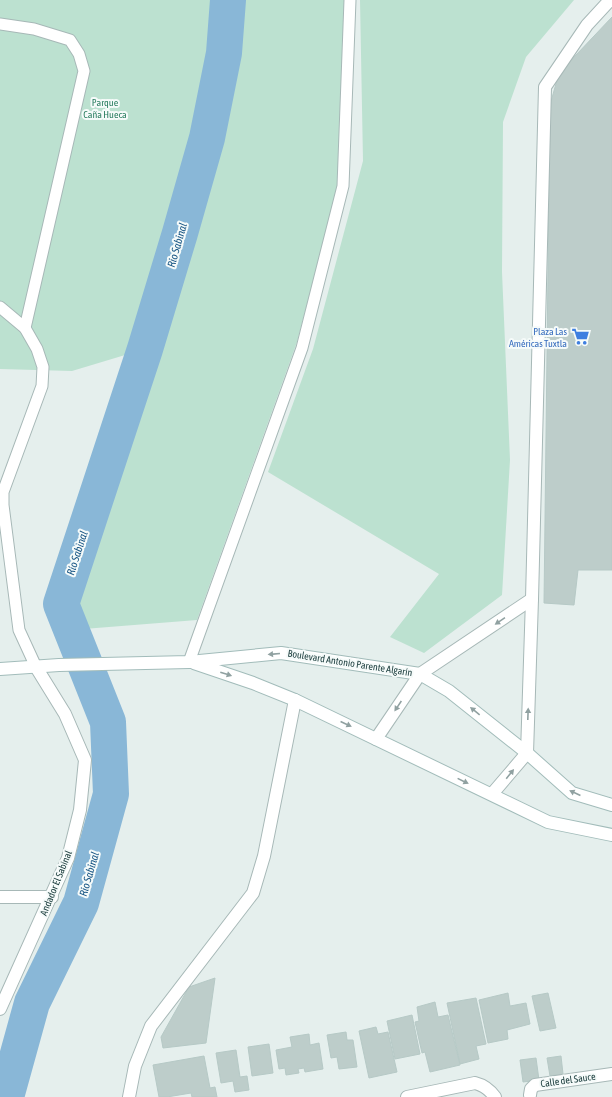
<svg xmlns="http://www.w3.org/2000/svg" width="612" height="1097" viewBox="0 0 612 1097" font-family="'Asap Condensed',sans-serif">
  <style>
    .green { fill: #bce1d0 }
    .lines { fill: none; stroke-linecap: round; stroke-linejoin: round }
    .river { stroke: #89b7d7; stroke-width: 36 }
    .building { fill: #bdcdca; stroke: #b6c9c6 }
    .lane-casing { stroke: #a7b8b7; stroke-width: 13 }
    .street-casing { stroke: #a7b8b7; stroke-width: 14 }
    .secondary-casing { stroke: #a2bcba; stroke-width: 14 }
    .lane { stroke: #fff; stroke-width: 11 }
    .street { stroke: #fff; stroke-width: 12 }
    .secondary { stroke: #fff; stroke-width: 12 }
    .oneway { fill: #90a1a1 }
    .labels { text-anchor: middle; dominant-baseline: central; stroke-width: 4; stroke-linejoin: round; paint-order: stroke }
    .park-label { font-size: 10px; fill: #297d5f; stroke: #f6fbfa }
    .shop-label { font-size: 10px; fill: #366cbe; stroke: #f6fbfa; text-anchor: end }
    .street-label { font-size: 10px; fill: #224343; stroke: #f6fbfa }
    .water-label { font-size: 11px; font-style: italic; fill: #175584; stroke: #f6fbfa }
  </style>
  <rect width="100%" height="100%" fill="#e5efed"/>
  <!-- green -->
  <g class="green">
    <polygon points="0,0 344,0 339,181 297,342 197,620 71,630 61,604 145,349 72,371 0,369"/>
    <polygon points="360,0 574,0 526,57 503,122 502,272 510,460 502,595 424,653 390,637 439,574 268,472 313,349 363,161"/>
  </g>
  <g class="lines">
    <!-- river -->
    <polyline class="river" points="6,1097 32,1003 81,903 111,794 108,722 61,604 145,349 180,233 207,138 224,53 228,0"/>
  </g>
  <!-- building -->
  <g class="building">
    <polygon points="612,17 612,570 578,570 574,605 544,603 550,105 559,73"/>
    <polygon points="215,978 206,1043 163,1048 161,1037 189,987"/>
    <polygon points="508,993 510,1006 526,1003 530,1024 507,1030 508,1039 488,1043 479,1000"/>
    <polygon points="548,993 556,1028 540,1031 532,996"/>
    <polygon points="476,998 486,1044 476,1046 479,1059 460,1064 447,1003"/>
    <polygon points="435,1002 438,1017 448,1015 460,1065 430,1072 425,1052 422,1053 415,1022 419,1021 417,1007"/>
    <polygon points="412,1015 420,1054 395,1059 387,1021"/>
    <polygon points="376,1027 378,1034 388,1032 397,1072 369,1078 359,1031"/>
    <polygon points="346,1032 347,1040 353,1040 357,1067 339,1069 337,1057 331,1058 327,1035"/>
    <polygon points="309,1034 310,1045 319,1043 323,1069 305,1072 304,1068 298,1069 299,1073 286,1075 285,1068 279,1069 276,1050 292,1047 290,1037"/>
    <polygon points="269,1044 273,1073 252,1076 248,1047"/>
    <polygon points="236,1050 240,1077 247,1076 249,1090 235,1092 233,1081 221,1083 216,1053"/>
    <polygon points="204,1056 210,1088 215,1087 217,1097 192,1097 191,1093 167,1097 159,1097 153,1065"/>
    <polygon points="561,1056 563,1074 550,1076 547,1058"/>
    <polygon points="536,1058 539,1080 523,1082 520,1060"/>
  </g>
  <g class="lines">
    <defs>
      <g id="lane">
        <polyline points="0,24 34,29 70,40 79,54 84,71 25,328"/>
        <polyline points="0,307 25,328 37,349 43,367 42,386 3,492 3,505 19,630 36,667"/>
        <polyline points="189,662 302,348 343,186 350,0"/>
      </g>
      <g id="street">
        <polyline points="376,739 420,674 532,599"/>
        <polyline points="492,794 527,753 532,599 545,87 587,25 610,0"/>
        <polyline points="0,897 52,897"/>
        <polyline points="0,1009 68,858 80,810 85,760 65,714 36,667"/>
        <polyline points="530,1095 531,1089 535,1085 612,1074"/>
        <polyline points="129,1097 135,1066 151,1026 253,893 264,856 295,700"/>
        <path d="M407 1097 475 1083C483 1085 490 1090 495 1097"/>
      </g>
      <g id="secondary">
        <polyline points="194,663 253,683 295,700 548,822 612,835"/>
        <polyline points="0,669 59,665 189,662 281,653 420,674 449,691 527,753 572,793 612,805"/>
      </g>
    </defs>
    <!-- lane casing -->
    <use href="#lane" class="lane-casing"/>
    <!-- street casing -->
    <use href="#street" class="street-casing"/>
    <!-- secondary casing -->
    <use href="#secondary" class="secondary-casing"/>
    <!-- lane -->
    <use href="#lane" class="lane"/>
    <!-- street -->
    <use href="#street" class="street"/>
    <!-- secondary -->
    <use href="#secondary" class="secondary"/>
  </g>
  <!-- one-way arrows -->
  <defs><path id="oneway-solid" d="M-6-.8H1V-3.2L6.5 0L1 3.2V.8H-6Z"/></defs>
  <g class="oneway">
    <use href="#oneway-solid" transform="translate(500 621) rotate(146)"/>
    <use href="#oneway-solid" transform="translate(274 654) rotate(175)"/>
    <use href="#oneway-solid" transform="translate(226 674) rotate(18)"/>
    <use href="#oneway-solid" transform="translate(398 706) rotate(124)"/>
    <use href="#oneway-solid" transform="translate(475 711) rotate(-141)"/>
    <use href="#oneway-solid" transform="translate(528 714) rotate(-88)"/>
    <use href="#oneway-solid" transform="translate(346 724) rotate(25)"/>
    <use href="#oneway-solid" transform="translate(510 774) rotate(-51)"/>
    <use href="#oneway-solid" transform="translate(463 781) rotate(26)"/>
    <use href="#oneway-solid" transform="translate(575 793) rotate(-155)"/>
  </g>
  <!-- icons -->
  <defs>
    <symbol id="supermarket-bare" viewBox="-9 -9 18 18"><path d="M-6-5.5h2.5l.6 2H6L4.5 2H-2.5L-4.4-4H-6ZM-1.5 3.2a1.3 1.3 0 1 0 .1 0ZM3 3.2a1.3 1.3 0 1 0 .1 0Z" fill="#3f7fe0" stroke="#f6fbfa" stroke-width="2.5" paint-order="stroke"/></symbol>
  </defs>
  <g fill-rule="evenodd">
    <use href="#supermarket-bare" x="568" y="324" width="25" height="25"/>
  </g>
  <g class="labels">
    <!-- park labels -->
    <g class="park-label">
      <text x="105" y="102">Parque<tspan x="105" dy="12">Caña Hueca</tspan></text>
    </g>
    <!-- shop labels -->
    <g class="shop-label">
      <text x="567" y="331">Plaza Las<tspan x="567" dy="12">Américas Tuxtla</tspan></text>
    </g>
    <!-- street labels -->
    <g class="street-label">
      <text transform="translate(350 663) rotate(9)">Boulevard Antonio Parente Algarín</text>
      <text transform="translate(56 883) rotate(-68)">Andador El Sabinal</text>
      <text transform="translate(568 1080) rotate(-8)">Calle del Sauce</text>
    </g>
    <!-- water labels -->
    <g class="water-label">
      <text transform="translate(177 245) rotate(-74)">Río Sabinal</text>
      <text transform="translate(77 553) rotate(-72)">Río Sabinal</text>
      <text transform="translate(89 874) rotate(-74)">Río Sabinal</text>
    </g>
  </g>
</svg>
